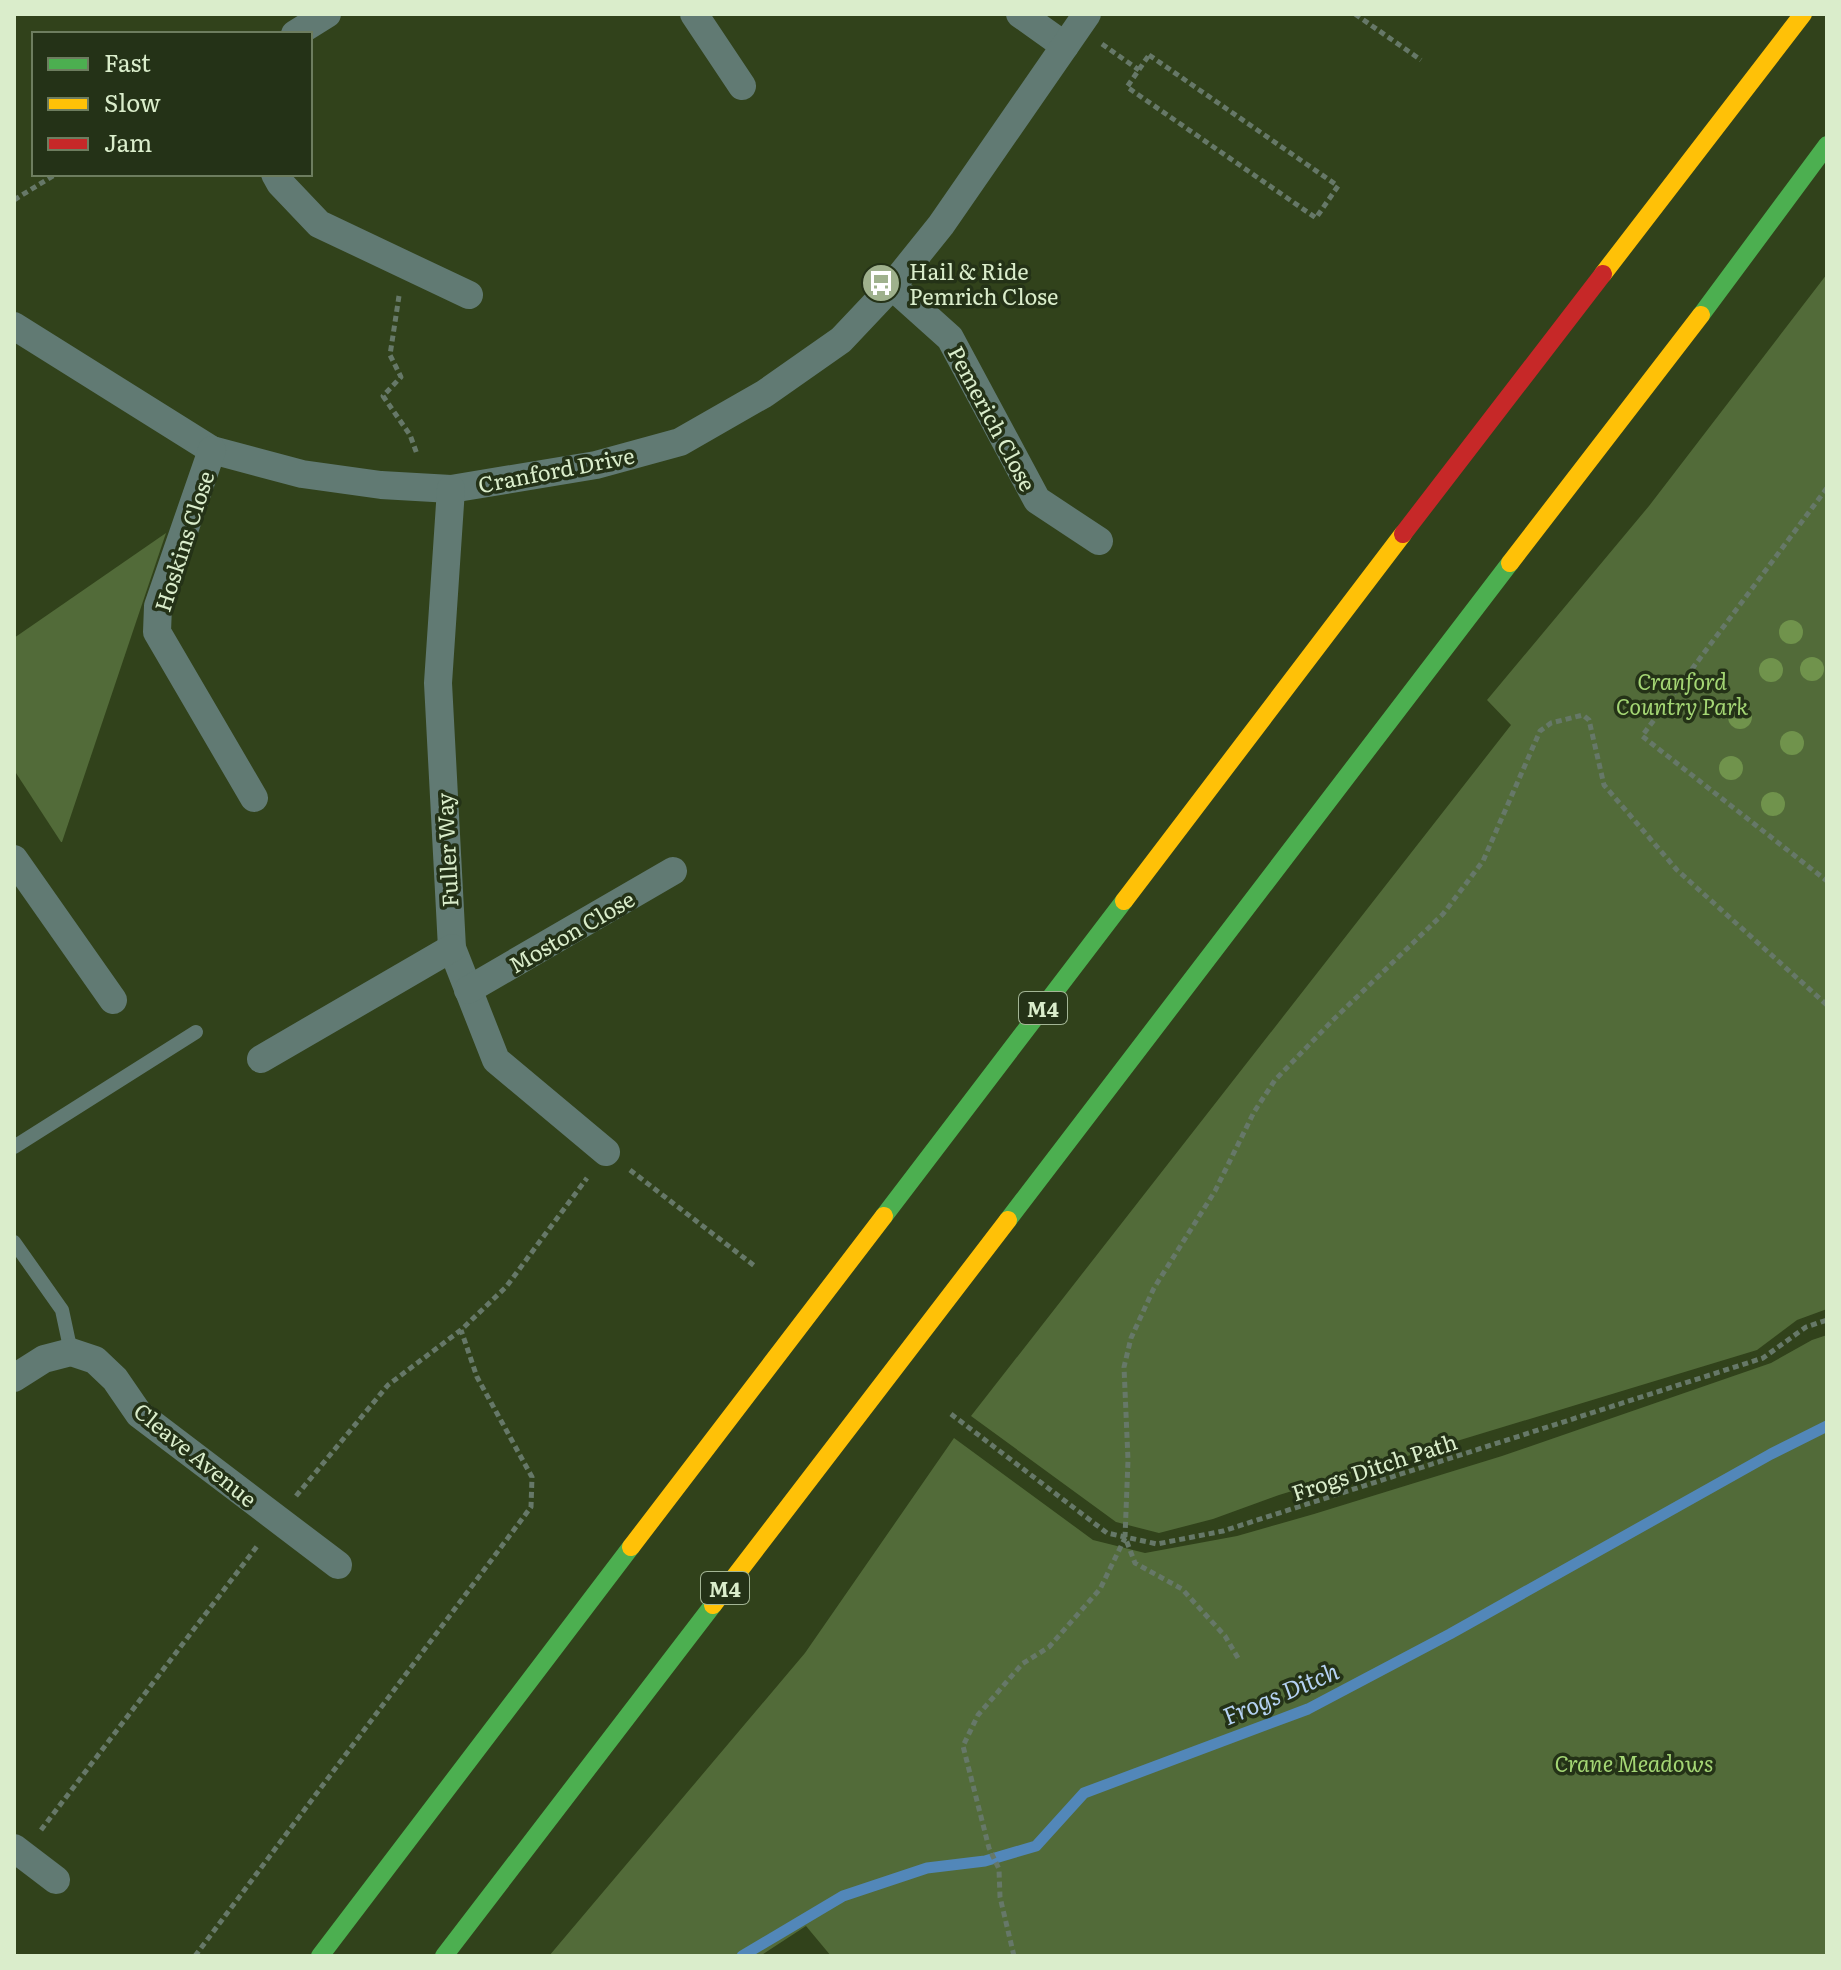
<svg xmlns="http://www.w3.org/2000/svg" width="1841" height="1970" viewBox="0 0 1841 1970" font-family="Literata,serif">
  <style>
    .green { fill: #526b39 }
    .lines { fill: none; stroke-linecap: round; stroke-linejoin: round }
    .stream { stroke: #5287b9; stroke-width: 11 }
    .path { stroke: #667868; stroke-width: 5; stroke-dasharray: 6 4; stroke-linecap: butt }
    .lane { stroke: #617a73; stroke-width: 14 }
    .street { stroke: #617a73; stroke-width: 28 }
    .fast { stroke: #4caf50; stroke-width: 18 }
    .slow { stroke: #ffc107; stroke-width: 18 }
    .jam { stroke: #c62828; stroke-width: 18 }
    .tree { fill: #70934c }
    .labels { text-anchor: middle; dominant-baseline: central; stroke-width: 7; stroke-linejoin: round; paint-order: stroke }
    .shield { fill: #243217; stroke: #a3b595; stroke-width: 2 }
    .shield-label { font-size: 20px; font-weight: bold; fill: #daedcb }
    .poi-label { font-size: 22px; fill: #daedcb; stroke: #243217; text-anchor: start }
    .street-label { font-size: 22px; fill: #daedcb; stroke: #243217 }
    .park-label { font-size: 22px; font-style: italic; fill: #a4d674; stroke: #243217 }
    .water-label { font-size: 24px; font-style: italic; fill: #b5d2f3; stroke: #243217 }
  </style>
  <rect width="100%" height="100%" fill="#31421b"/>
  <!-- green -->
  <g class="green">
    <polygon points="1827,274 1827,1309 1797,1320 1757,1350 1279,1495 1213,1519 1159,1533 1116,1522 971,1416 1511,725 1487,700 1649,506"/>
    <polygon points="166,533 62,842 61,842 14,770 14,638"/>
    <polygon points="1827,1335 1827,1956 831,1956 806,1926 760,1956 549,1956 805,1653 954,1438 1093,1540 1145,1553 1237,1536 1314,1514 1502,1456 1771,1363 1812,1340"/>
  </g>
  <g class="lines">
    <!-- stream -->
    <polyline class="stream" points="742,1956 843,1896 927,1868 985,1861 1036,1846 1084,1793 1308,1709 1450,1634 1771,1454 1827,1426"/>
    <!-- path -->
    <g class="path">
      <polyline points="1355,14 1421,60"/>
      <polyline points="1102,44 1139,70"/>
      <polygon points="1149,55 1338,186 1316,218 1127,87"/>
      <polyline points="14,200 56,174"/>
      <polyline points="399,296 390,355 401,377 383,396 410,435 417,454"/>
      <polyline points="1827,488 1642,736 1827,881"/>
      <polyline points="630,1170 756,1267"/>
      <polyline points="951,1414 1107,1533 1157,1544 1223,1531 1763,1358 1806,1327 1827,1320"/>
      <polyline points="296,1496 388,1385 461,1330 506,1287 587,1178"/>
      <polyline points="1238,1658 1225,1636 1182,1589 1135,1563 1125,1537 1128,1460 1124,1367 1131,1338 1154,1288 1215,1191 1254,1112 1275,1080 1333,1020 1443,914 1483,861 1540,731 1551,723 1583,715 1589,720 1604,785 1677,870 1827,1005"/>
      <polyline points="41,1830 258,1545"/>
      <polyline points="195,1956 531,1507 532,1477 477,1377 461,1330"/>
      <polyline points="1014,1956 1000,1897 999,1869 989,1848 963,1746 978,1715 1022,1664 1049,1647 1100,1589 1125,1538"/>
    </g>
    <!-- lane -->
    <g class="lane">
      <polyline points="14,1147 196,1032"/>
      <polyline points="14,1242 62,1310 71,1352"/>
    </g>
    <!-- street -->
    <g class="street">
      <polyline points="694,14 742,86"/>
      <polyline points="1020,14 1065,46"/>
      <polyline points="295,34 327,14"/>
      <polyline points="275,174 280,183 319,224 469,295"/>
      <polyline points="892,286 950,338 1037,500 1099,541"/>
      <polyline points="14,326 212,450 302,474 381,485 451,489 596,465 680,442 764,394 841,340 892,286 941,225 1087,14"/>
      <polyline points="212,450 158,606 157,632 254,798"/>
      <polyline points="451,489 438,683 452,948 496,1060 606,1152"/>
      <polyline points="14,859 113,1000"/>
      <polyline points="468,990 673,871"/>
      <polyline points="261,1059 452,948"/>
      <polyline points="14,1378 44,1359 71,1352 95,1360 115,1379 139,1414 338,1565"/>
      <polyline points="14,1848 56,1880"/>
    </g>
    <!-- fast -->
    <g class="fast">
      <polyline points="1701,315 1827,145"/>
      <polyline points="884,1216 1124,901"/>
      <polyline points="1008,1220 1510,563"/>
      <polyline points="320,1956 631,1547"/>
      <polyline points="444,1956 713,1605"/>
    </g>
    <!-- slow -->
    <g class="slow">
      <polyline points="1603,274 1803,14"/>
      <polyline points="1510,563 1701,315"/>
      <polyline points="1124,901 1403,534"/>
      <polyline points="631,1547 884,1216"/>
      <polyline points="713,1605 1008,1220"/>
    </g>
    <!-- jam -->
    <polyline class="jam" points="1403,534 1603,274"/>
  </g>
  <!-- trees -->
  <g class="tree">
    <circle cx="1791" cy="632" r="12"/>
    <circle cx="1812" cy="669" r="12"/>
    <circle cx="1771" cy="670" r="12"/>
    <circle cx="1740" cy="717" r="12"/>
    <circle cx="1792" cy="743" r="12"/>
    <circle cx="1731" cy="768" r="12"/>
    <circle cx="1773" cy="804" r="12"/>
  </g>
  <!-- icons -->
  <defs>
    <symbol id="bus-disc" viewBox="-11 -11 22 22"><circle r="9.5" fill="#9fb18d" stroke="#243217"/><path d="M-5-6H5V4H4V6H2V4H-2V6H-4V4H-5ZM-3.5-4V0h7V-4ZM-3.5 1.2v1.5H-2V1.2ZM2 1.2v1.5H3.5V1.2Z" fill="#fff"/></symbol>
  </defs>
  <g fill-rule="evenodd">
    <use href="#bus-disc" x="859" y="261" width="44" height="44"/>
  </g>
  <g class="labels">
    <!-- shield labels -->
    <g class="shield">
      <rect x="1019" y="992" width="48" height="32" rx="6"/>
      <rect x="701" y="1572" width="48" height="32" rx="6"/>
    </g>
    <g class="shield-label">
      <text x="1043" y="1008">M4</text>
      <text x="725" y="1588">M4</text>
    </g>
    <!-- poi labels -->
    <g class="poi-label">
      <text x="909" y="270">Hail &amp; Ride<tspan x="909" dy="25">Pemrich Close</tspan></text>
    </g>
    <!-- street labels -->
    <g class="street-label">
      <text transform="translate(993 418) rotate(62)">Pemerich Close</text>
      <text transform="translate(556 469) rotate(-11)">Cranford Drive</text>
      <text transform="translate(183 541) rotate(-72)">Hoskins Close</text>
      <text transform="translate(446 850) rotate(-93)">Fuller Way</text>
      <text transform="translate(571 931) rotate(-30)">Moston Close</text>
      <text transform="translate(196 1454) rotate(39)">Cleave Avenue</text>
      <text transform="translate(1374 1466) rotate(-18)">Frogs Ditch Path</text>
    </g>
    <!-- park labels -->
    <g class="park-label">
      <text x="1682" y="680">Cranford<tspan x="1682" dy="25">Country Park</tspan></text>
      <text x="1634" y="1762">Crane Meadows</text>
    </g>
    <!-- water labels -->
    <g class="water-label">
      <text transform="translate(1280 1692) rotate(-23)">Frogs Ditch</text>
    </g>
  </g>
  <!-- border -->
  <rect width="1841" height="1970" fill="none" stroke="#daedcb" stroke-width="32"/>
  <!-- legend -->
  <rect x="32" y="32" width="280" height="144" fill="#243217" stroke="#6d7d5f" stroke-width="2"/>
  <rect x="48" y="58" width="40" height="12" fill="#4caf50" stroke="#6d7d5f" stroke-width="2"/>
  <text x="104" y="72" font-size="24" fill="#daedcb">Fast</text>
  <rect x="48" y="98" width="40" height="12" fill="#ffc107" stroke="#6d7d5f" stroke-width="2"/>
  <text x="104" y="112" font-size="24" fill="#daedcb">Slow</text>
  <rect x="48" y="138" width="40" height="12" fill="#c62828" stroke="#6d7d5f" stroke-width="2"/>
  <text x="104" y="152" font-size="24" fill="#daedcb">Jam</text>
</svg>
